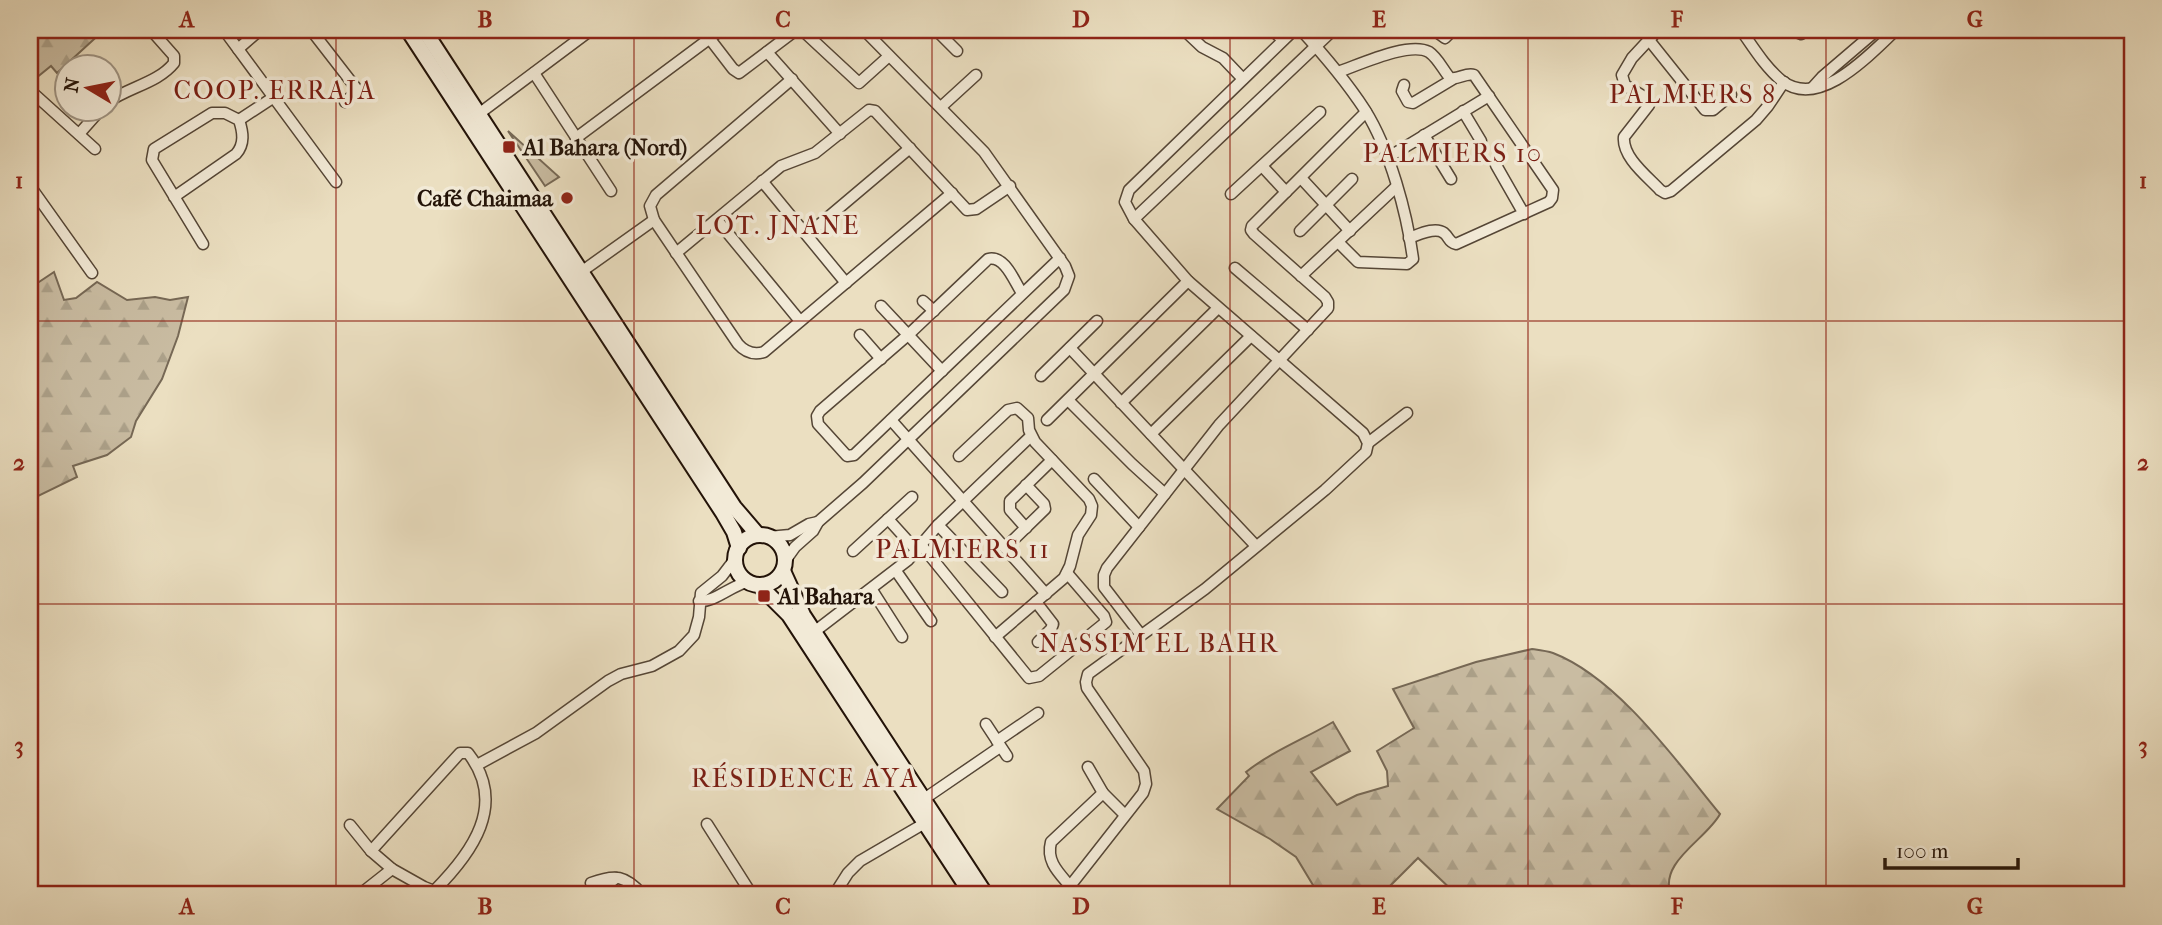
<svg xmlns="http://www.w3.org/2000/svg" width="2162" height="925" viewBox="0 0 2162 925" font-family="'IM FELL French Canon',serif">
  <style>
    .green { fill: #c9bca2; stroke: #766855; stroke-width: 2 }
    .forest { fill: url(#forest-firs); stroke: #766855; stroke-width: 2 }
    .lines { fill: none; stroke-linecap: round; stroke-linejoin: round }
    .minor-casing { stroke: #554636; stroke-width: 13 }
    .secondary-casing { stroke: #231308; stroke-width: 18 }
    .minor { stroke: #f2ead7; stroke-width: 10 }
    .secondary { stroke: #f2ead7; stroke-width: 14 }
    .grid { fill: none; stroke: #8f2418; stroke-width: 2; stroke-opacity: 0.55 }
    .poi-dot { fill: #8f2418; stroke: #f2ead7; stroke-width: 2.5 }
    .labels { text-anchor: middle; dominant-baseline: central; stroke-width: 7; stroke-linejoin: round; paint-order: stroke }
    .poi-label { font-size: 23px; font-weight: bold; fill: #231308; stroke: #f2ead7; text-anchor: start }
    .quarter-label { font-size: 26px; letter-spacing: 2px; fill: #7a1f14; stroke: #f2ead7 }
    .neatline { fill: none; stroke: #8f2418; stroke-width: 2.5 }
    .grid-label { font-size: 23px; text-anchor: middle; font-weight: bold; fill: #8f2418 }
  </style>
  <defs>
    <pattern id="forest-firs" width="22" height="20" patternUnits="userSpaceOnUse" patternTransform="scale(1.75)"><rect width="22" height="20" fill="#c9bca2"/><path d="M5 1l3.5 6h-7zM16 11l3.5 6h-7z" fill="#aca18a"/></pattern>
  </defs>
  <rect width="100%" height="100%" fill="#ebdfc1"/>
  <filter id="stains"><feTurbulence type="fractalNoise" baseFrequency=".00286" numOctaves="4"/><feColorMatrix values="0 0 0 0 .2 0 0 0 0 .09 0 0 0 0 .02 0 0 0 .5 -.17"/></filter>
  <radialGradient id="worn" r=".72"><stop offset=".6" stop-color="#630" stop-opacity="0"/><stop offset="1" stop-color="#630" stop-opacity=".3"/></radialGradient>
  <!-- green -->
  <polygon class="green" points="508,131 559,177 545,186"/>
  <!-- forest -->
  <g class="forest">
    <polygon points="30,30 93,30 94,33 104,30 57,73 51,66 30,83"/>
    <polygon points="54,272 64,300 76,298 97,282 127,300 155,297 170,300 188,297 178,336 162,379 136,421 131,437 107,455 73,466 77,477 30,500 30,288"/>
    <path d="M1532 649C1539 650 1547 651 1553 653 1618 678 1677 762 1720 814 1707 839 1658 862 1671 895H1457L1418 858 1381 895H1319L1296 857 1270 839 1217 809 1249 776 1246 772C1271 752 1304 739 1333 722L1350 751 1311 772 1337 805 1357 795 1388 786 1387 771 1377 751 1414 728 1393 689 1476 662Z"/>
  </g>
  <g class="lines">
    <defs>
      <g id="minor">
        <polyline points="224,30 336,182"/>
        <polyline points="311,30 356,88 354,94 345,102"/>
        <polyline points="703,30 733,69 739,73 796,30"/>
        <polyline points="802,30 859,83 889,56"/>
        <polyline points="936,30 957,51"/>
        <polyline points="1184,30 1202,47 1223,58 1243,79"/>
        <polyline points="1272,30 1283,40"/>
        <path d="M1301 30C1324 55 1346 81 1365 110 1390 150 1407 213 1413 259L1407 264 1358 262 1338 242"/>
        <polyline points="1434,30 1445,38 1453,30"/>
        <path d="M1658 30 1632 58 1622 75 1625 85 1646 98 1649 105 1624 137C1622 157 1647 176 1660 190L1665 193 1671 191 1756 120 1768 106 1784 82"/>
        <path d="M1741 30C1753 47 1765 67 1782 81 1820 110 1870 54 1896 30"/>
        <polyline points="1791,30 1801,34 1807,30"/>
        <polyline points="1649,40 1705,110 1713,110 1731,95"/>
        <polyline points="238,49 260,30"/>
        <polyline points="767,52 840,134"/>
        <path d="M1338 72C1359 65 1409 41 1429 52 1438 58 1443 70 1450 78 1459 80 1466 72 1474 75L1553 190 1552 198 1549 202 1456 244C1448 242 1450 238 1444 233 1435 226 1418 235 1409 238"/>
        <polyline points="534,73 611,191"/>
        <path d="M792 79 656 195 650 206 654 220 738 344C745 352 754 355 764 352L952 193"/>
        <polyline points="1404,85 1402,91 1408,102 1413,103 1453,79"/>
        <polyline points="1812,88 1822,77 1877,30"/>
        <polyline points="33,93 95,149"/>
        <path d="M108 102C129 87 158 83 174 63V56L151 30"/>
        <polyline points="941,107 976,75"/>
        <polyline points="1463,111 1481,141"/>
        <polyline points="480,113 591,30"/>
        <polyline points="239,120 274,97"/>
        <polyline points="79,134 102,108"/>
        <polyline points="1424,135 1451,179"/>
        <polyline points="576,138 721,30"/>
        <polyline points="1387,158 1489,96"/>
        <polyline points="1496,165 1524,214"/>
        <polyline points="1262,166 1286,192"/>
        <polyline points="1301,178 1350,231"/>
        <polyline points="762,181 846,283"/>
        <polyline points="30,186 92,273"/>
        <polyline points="1231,194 1320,112"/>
        <path d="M174 197 236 154C245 144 243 132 239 120L225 113H212L154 149 152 160 203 244"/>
        <polyline points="1134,219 1333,30"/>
        <polyline points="717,220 800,321"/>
        <polyline points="1300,231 1352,179"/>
        <polyline points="807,235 910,148"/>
        <polyline points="676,253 781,166 815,153 869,110 875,111 967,210 976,209 1010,186"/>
        <polyline points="1235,268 1308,330"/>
        <polyline points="581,272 654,220"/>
        <polyline points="1301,276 1396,187"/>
        <path d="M1022 293C1014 281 1005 255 988 259L908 335 820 411 817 416 818 424 847 456 854 455 1060 258"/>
        <polyline points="923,301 934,311"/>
        <polyline points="881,306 942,371"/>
        <polyline points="860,335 881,359"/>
        <polyline points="1070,348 1256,546"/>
        <polyline points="1041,376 1097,321"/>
        <polyline points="1068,400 1132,464 1165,494"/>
        <polyline points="1121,403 1218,308"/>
        <polyline points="891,420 1046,594"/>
        <polyline points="1047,420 1188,281"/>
        <polyline points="1151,434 1251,336"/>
        <polyline points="1368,443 1407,413"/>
        <polyline points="959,456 1008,410 1017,408 1028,418 1029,430 1035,442 1089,499 1092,506 1091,515 1078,535 1070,566 1064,578 995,637"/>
        <polyline points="1094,479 1139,527"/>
        <polyline points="888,519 917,551"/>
        <polyline points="938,525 1002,592"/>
        <polyline points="1026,528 1010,510 1010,501 1052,460"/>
        <polyline points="768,537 790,535 809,524 818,522"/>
        <polyline points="922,546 1029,678 1039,676 1106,622 1104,616 1067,573"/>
        <polyline points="1005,548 1045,509 1044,504 1026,485"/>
        <polyline points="853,551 912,497"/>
        <polyline points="785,561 795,547 813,531 818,522 863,483 1064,290 1069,276 1065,266 984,152 864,30"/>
        <polyline points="896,571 931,621"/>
        <polyline points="872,590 902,637"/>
        <path d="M699 601C713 603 731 586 747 582"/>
        <polyline points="1036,602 1053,624 1051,629 1038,642"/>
        <polyline points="814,632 908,560 938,525 1031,436"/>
        <polyline points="1141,635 1104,587 1104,575 1107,568 1219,425 1328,308 1328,302 1325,297 1254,234 1251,230 1252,226 1366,112"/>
        <polyline points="986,724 1007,756"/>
        <polyline points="997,741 1038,713"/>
        <polyline points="477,765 536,733 608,681 621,674 652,666 679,651 694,635 699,617 701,593 722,576 735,559"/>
        <polyline points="1088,767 1103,793 1125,815"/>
        <polyline points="924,799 1000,747"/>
        <polyline points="707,824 752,895"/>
        <polyline points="350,825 371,851 392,869 424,887 444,895"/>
        <path d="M371 851 460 753H468C508 804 472 853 434 891"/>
        <path d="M591 883C615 874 625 875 643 895"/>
        <path d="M1070 886C1058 872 1046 861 1051 842L1103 793"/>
        <polyline points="359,895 392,869"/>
        <polyline points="594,895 616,878"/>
        <polyline points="834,895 848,873 860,861 925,823"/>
        <polyline points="1063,895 1143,793 1146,784 1144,771 1087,688 1086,682 1088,674 1205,589 1325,490 1366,452 1368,443 1363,433 1188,281 1134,219 1125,202 1129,190 1294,30"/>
      </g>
      <g id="secondary">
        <polyline points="408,30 723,513 734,532 739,548"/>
        <polyline points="424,30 734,507 758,535"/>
        <circle cx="760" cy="560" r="25"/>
        <polyline points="783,571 803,615 986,895"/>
        <polyline points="760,586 789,615 972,895"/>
      </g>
    </defs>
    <!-- minor casing -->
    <use href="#minor" class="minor-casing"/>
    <!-- secondary casing -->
    <use href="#secondary" class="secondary-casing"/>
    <!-- minor -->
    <use href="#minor" class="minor"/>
    <!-- secondary -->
    <use href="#secondary" class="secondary"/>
  </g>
  <!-- grid -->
  <path class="grid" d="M336 30V895M634 30V895M932 30V895M1230 30V895M1528 30V895M1826 30V895M30 321H2132M30 604H2132"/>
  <!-- markers -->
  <g class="poi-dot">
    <rect x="502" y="140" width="14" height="14" rx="3.5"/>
    <circle cx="567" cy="198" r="7"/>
    <rect x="757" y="589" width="14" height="14" rx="3.5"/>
  </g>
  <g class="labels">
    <!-- poi labels -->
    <g class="poi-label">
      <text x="523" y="147">Al Bahara (Nord)</text>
      <text x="553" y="198" text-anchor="end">Café Chaimaa</text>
      <text x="778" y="596">Al Bahara</text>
    </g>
    <!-- quarter labels -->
    <g class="quarter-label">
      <text x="275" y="90">COOP. ERRAJA</text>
      <text x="1693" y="94">PALMIERS 8</text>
      <text x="1453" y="153">PALMIERS 10</text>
      <text x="778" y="225">LOT. JNANE</text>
      <text x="963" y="549">PALMIERS 11</text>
      <text x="1159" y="643">NASSIM EL BAHR</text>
      <text x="805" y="778">RÉSIDENCE AYA</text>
    </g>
  </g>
  <!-- margin -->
  <rect width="2162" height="925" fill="none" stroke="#ebdfc1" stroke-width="77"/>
  <!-- north arrow -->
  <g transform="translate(88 88) rotate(280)"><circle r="33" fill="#f2ead7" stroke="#9f9484" stroke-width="2"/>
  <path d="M0-5L12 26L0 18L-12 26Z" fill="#8f2418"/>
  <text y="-10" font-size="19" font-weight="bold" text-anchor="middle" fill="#231308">N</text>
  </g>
  <!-- scale -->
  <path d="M1885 858v10h133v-10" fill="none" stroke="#231308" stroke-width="3.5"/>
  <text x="1896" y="858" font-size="21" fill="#231308" stroke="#f2ead7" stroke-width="5" paint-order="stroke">100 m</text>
  <rect x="38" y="38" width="2086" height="848" class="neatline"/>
  <g class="grid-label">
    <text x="187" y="27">A</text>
    <text x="485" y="27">B</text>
    <text x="783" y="27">C</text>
    <text x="1081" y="27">D</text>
    <text x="1379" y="27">E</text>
    <text x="1677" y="27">F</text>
    <text x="1975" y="27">G</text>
    <text x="19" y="188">1</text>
    <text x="2143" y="188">1</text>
    <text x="19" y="470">2</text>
    <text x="2143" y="470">2</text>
    <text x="19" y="753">3</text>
    <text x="2143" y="753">3</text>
    <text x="187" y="914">A</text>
    <text x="485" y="914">B</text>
    <text x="783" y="914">C</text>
    <text x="1081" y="914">D</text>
    <text x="1379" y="914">E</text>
    <text x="1677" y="914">F</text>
    <text x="1975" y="914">G</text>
  </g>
  <rect width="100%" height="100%" filter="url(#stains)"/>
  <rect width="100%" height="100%" fill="url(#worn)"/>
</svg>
